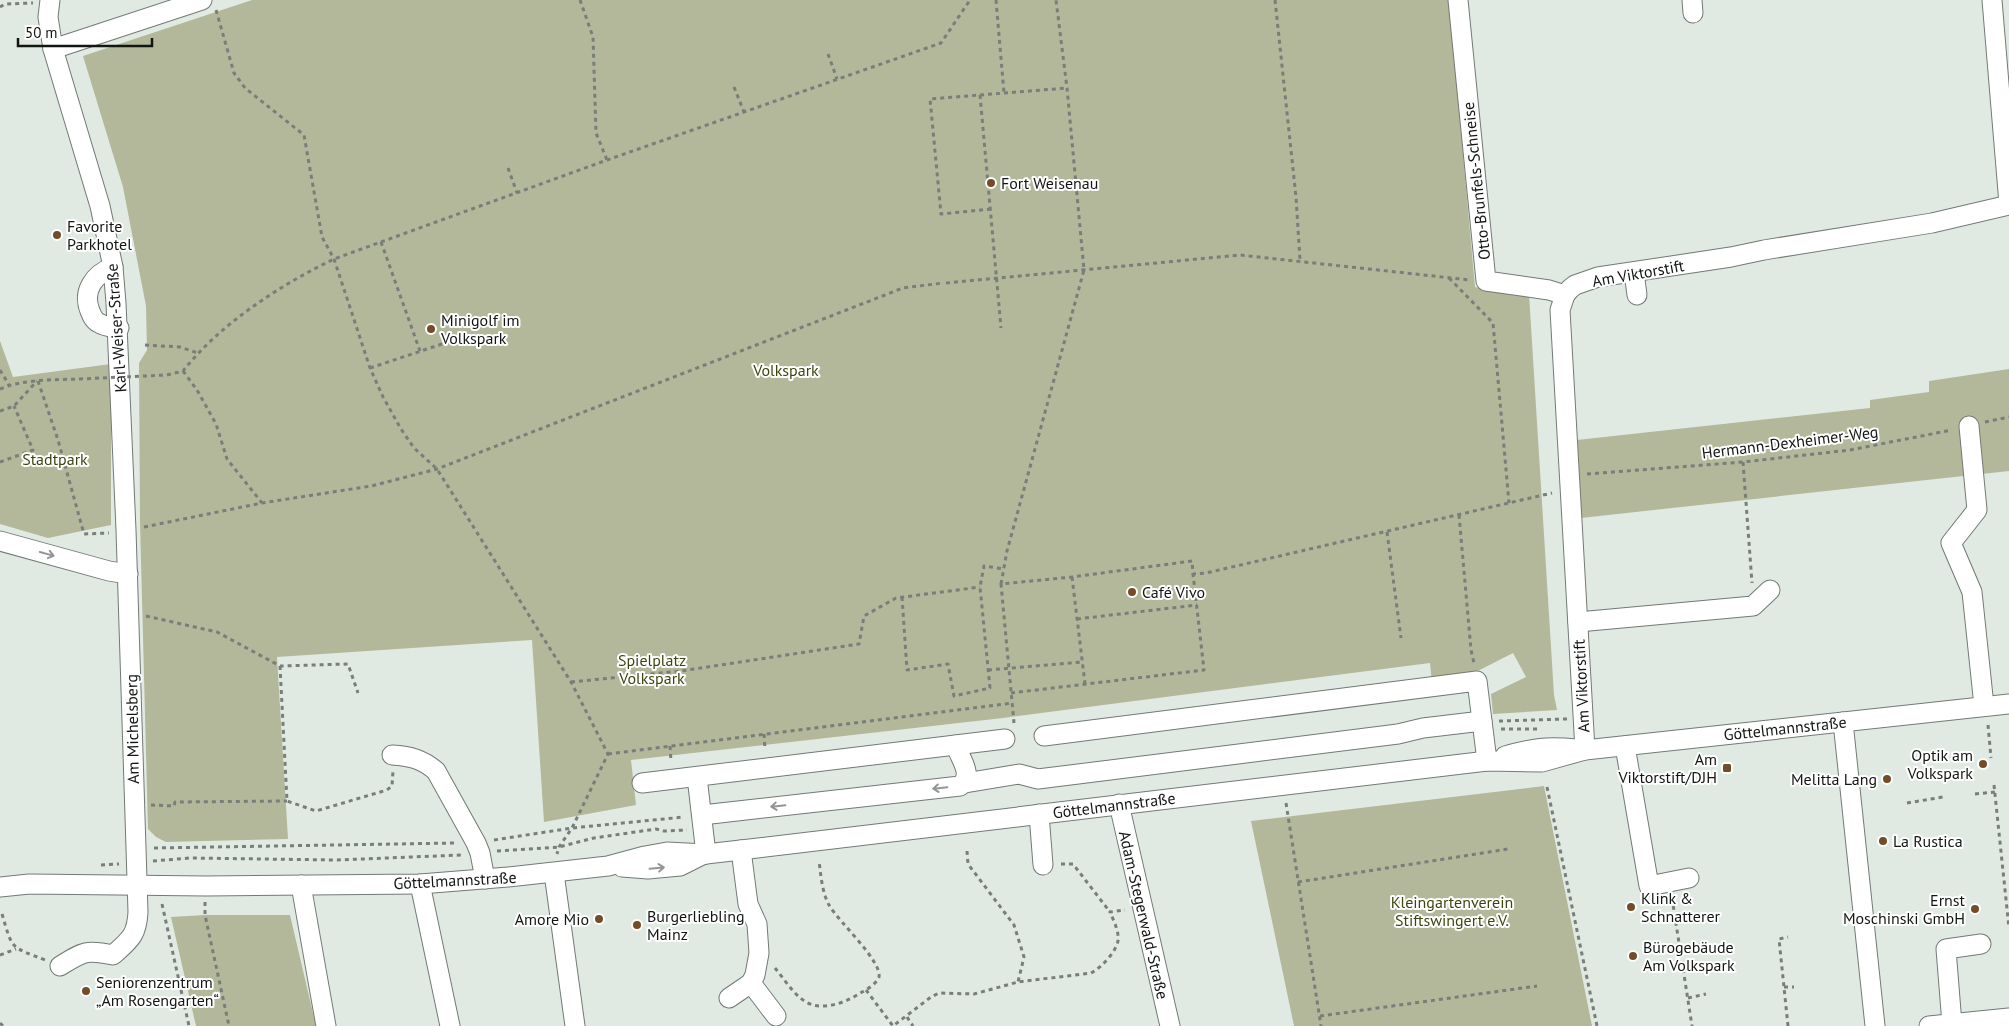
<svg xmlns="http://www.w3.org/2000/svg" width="2009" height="1026" viewBox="0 0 2009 1026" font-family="'PT Sans',sans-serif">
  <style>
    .green { fill: #b3b89a }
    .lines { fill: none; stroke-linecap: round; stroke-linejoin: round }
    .minor-casing { stroke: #717a73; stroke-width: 21 }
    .path { stroke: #787f79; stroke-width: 3; stroke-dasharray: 4 4; stroke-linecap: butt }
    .minor { stroke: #fff; stroke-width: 19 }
    .path-bridge { stroke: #787f79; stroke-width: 3; stroke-dasharray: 4 4; stroke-linecap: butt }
    .oneway { stroke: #949695 }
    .poi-dot { fill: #734c29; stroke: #fff; stroke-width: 2 }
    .labels { text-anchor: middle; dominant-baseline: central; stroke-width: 4; stroke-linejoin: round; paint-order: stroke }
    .street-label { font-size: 16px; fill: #121613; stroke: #fff }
    .poi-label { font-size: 16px; fill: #121613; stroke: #fff; text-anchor: start }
    .park-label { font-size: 16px; fill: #3e440f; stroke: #fff }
  </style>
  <rect width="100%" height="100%" fill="#e0eae2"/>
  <!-- green -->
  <g class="green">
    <polygon points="252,0 1449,0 1475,287 1529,294 1554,695 1557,710 1493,714 1491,694 1526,677 1513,653 1464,678 1432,683 1430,663 1003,718 631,760 636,805 544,822 532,640 277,657 288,839 166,842 156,837 148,829 140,522 139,363 147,350 146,306 123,187 83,56"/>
    <polygon points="0,341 13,377 111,364 111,525 48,538 0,524"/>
    <polygon points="2009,369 2009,471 1581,518 1577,440 1870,408 1870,400 1929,392 1929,381"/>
    <polygon points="1544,786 1592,1026 1294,1026 1251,821"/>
    <polygon points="205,915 290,915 316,1026 196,1026 171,917"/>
  </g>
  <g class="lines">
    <defs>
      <g id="minor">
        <path d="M50 0 48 17 53 49 100 206 113 267 116 303 126 530 138 912C137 935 130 940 113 955 86 949 83 952 60 966"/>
        <polyline points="1458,0 1486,281 1549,290 1565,295"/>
        <polyline points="1692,0 1693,13"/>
        <polyline points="1992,0 2009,204"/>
        <polyline points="53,49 202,0"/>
        <path d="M113 267C94 274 82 291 90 311 92 316 94 321 99 323 105 327 112 327 119 328"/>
        <polyline points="1634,272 1637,295"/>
        <polyline points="1969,426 1977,510 1951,543 1972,592 1984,706"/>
        <polyline points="0,541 109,571 128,574"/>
        <polyline points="1578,622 1753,606 1770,590"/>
        <polyline points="1843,722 1875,1026"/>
        <polyline points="1044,736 1477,681 1487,761"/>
        <polyline points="1625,746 1649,886 1689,878"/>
        <polyline points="1585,750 1560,310 1565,295 1570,289 1575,285 1598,277 1731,257 1764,250 1932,223 2009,205"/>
        <path d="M392 755C410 756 422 759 436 771L476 843 480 853 485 879"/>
        <path d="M1505 756C1533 748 1547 746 1576 749"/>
        <polyline points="697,777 706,854"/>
        <polyline points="642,783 1005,739"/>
        <polyline points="965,783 1019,774 1038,779 1398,734 1423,728 1482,721"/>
        <polyline points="1119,804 1170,1026"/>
        <polyline points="1039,814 1043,865"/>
        <path d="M702 815 960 786C975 775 959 758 956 745"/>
        <polyline points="741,850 748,904 757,924 759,953 755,975 751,983 776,1016"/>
        <polyline points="622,867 648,869 680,866 704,854"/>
        <polyline points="554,873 575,1026"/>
        <polyline points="420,884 450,1026"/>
        <polyline points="301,885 326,1026"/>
        <polyline points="0,887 29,884 206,886 420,884 508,877 608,866 645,856 667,852 706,854 741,850 1487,761 1542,762 1585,750 2009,704"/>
        <polyline points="729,998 751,983"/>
        <polyline points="1952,1024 1946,949 1981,944"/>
        <polyline points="1929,1026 2009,1018"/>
      </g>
    </defs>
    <!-- minor casing -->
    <use href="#minor" class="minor-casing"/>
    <!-- path -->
    <g class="path">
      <polyline points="580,0 593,37 596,133 607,160"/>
      <polyline points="996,0 1004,93"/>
      <polyline points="1275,0 1296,197 1300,260"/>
      <polyline points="0,7 5,4 33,3"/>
      <polyline points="216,10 234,73 245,88 304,135 322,237 334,259 370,368 383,397 401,429 414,448 437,469 571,682 608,754 572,828 559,847 557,854"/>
      <polyline points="828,54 837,79"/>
      <polyline points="734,87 744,112"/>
      <polyline points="980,95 1001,328"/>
      <polyline points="508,168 517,193"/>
      <polyline points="991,209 941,214 930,99 1067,88"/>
      <polyline points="381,242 420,351"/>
      <polyline points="1449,278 1493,323 1509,503"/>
      <polyline points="946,283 1240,255 1470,280"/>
      <polyline points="145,345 180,347 198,353"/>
      <polyline points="370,368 445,343"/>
      <polyline points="0,370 9,385"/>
      <polyline points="183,371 197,390 216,424 227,459 262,503"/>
      <path d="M167 375 183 371C220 324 280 285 334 259L607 160 941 43 970 0"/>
      <polyline points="38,381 58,440 84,534 109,533"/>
      <path d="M0 389C24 379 53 380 79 379"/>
      <polyline points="0,411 14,406 37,381"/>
      <polyline points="1985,422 2009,417"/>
      <polyline points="0,462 33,450 14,406"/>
      <polyline points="1743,462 1752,583"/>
      <polyline points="1587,474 1743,462 1850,450 1952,430"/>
      <polyline points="1459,515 1471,650 1474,663"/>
      <polyline points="144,527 262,503 371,486 437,469 903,288 943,283"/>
      <polyline points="1387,532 1401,638"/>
      <polyline points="1072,577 1085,684"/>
      <polyline points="1001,584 1007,551 1084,270 1067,88 1056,0"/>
      <polyline points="902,597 907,670 948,664 954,696 990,688 980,587 984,566 1004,569"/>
      <polyline points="146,616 217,632 280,666 348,664 358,693"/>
      <polyline points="1077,619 1197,605"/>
      <polyline points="280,666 287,801 316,811 387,790 392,786 393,771"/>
      <polyline points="988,670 1082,662"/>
      <polyline points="571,682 681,671 859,644 864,616 896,598 980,587"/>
      <polyline points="1011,693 1204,670 1193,574"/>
      <polyline points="1499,721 1567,719"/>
      <polyline points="1014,723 1001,584 1072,577 1192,561 1193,574 1206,573 1552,493"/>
      <polyline points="1988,725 1991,758"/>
      <polyline points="1501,729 1539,729"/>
      <polyline points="764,734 765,750"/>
      <polyline points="670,746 671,762"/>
      <polyline points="608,754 1012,703"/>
      <polyline points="1994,785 2009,928"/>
      <polyline points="1547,787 1597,1026"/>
      <polyline points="1975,794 1995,792"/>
      <polyline points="1286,803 1321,1026"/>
      <polyline points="1907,803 1943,797"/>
      <polyline points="151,805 174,806 175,802 287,801"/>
      <polyline points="494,840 572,828 684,817"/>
      <polyline points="154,848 455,843"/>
      <polyline points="497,851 559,847 594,838 656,829 664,831 687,830"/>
      <polyline points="967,851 968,864 1014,925 1024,957 1018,982"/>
      <polyline points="153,861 190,858 337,860 461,855"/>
      <polyline points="1061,864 1073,864 1110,912"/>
      <polyline points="101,865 119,864"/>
      <polyline points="1298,882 1508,849"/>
      <polyline points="1672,898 1692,1026"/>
      <polyline points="205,902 205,915 229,1026"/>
      <polyline points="162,904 189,1026"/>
      <path d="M2 914C13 951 10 946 45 960"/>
      <polyline points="1680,947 1700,945"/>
      <polyline points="0,955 16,949"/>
      <path d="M775 968C787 982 799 1005 819 1006 834 1007 850 1000 862 992 868 989 877 983 879 977 882 961 838 921 829 905 822 892 821 876 819 861"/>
      <polyline points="1784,987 1794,987"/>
      <path d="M866 990 893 1026 931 997 939 993 974 994 1018 982 1091 973C1101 968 1121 948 1118 935 1117 927 1113 919 1110 912L1125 910"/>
      <polyline points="1688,998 1706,994"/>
      <polyline points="1320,1016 1537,986"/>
      <polyline points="907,1017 913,1026"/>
      <polyline points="0,1023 3,1026"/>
      <polyline points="1788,1026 1779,939 1788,937"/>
    </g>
    <!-- minor -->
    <use href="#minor" class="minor"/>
    <!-- path-bridge -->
    <polyline class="path-bridge" points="79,379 167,375"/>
  </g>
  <!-- one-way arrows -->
  <defs><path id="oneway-shaft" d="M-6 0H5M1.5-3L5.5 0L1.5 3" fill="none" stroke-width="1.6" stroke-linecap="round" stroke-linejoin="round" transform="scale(1.25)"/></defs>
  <g class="oneway">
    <use href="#oneway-shaft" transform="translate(47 554) rotate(15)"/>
    <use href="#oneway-shaft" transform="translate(940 788) rotate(174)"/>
    <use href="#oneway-shaft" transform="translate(778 806) rotate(174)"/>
    <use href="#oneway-shaft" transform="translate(657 868) rotate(-5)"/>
  </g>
  <!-- markers -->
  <g class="poi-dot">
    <circle cx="991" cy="183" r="5"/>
    <circle cx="57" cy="235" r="5"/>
    <circle cx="431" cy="329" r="5"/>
    <circle cx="1132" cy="592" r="5"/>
    <circle cx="1983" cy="764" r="5"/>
    <rect x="1722" y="763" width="10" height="10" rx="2.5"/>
    <circle cx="1887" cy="779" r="5"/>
    <circle cx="1883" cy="841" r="5"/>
    <circle cx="1631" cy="907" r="5"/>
    <circle cx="1975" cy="909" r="5"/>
    <circle cx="599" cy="919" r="5"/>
    <circle cx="637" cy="925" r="5"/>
    <circle cx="1633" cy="956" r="5"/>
    <circle cx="86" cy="991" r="5"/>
  </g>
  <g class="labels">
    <!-- street labels -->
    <g class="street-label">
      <text transform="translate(1476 181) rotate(-96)">Otto-Brunfels-Schneise</text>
      <text transform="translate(1638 273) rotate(-10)">Am Viktorstift</text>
      <text transform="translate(116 328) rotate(-94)">Karl-Weiser-Straße</text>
      <text transform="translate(1790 442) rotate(-7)">Hermann-Dexheimer-Weg</text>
      <text transform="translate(1581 686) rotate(-93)">Am Viktorstift</text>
      <text transform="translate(1785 728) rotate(-6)">Göttelmannstraße</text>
      <text transform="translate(132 729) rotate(-91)">Am Michelsberg</text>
      <text transform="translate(1114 805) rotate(-7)">Göttelmannstraße</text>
      <text transform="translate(455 880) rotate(-3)">Göttelmannstraße</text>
      <text transform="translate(1144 915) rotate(77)">Adam-Stegerwald-Straße</text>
    </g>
    <!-- poi labels -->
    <g class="poi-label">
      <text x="1001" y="183">Fort Weisenau</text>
      <text x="67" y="226">Favorite<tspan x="67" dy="18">Parkhotel</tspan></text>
      <text x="441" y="320">Minigolf im<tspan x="441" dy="18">Volkspark</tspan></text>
      <text x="1142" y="592">Café Vivo</text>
      <text x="1973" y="755" text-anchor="end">Optik am<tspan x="1973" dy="18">Volkspark</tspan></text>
      <text x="1717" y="759" text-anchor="end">Am<tspan x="1717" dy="18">Viktorstift/DJH</tspan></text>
      <text x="1877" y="779" text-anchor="end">Melitta Lang</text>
      <text x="1893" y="841">La Rustica</text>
      <text x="1641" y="898">Klink &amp;<tspan x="1641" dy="18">Schnatterer</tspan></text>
      <text x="1965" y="900" text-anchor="end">Ernst<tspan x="1965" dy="18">Moschinski GmbH</tspan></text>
      <text x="647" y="916">Burgerliebling<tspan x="647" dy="18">Mainz</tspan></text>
      <text x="589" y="919" text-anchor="end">Amore Mio</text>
      <text x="1643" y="947">Bürogebäude<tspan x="1643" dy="18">Am Volkspark</tspan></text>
      <text x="96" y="982">Seniorenzentrum<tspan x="96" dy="18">„Am Rosengarten“</tspan></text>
    </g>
    <!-- park labels -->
    <g class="park-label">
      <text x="786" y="370">Volkspark</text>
      <text x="55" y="459">Stadtpark</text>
      <text x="652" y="660">Spielplatz<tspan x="652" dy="18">Volkspark</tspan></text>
      <text x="1452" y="902">Kleingartenverein<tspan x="1452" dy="18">Stiftswingert e.V.</tspan></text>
    </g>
  </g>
  <!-- scale -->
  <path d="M18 38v8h134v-8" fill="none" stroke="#121613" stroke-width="2.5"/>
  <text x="25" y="38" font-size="15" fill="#121613" stroke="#ffffff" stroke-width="4" paint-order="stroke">50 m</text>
</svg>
